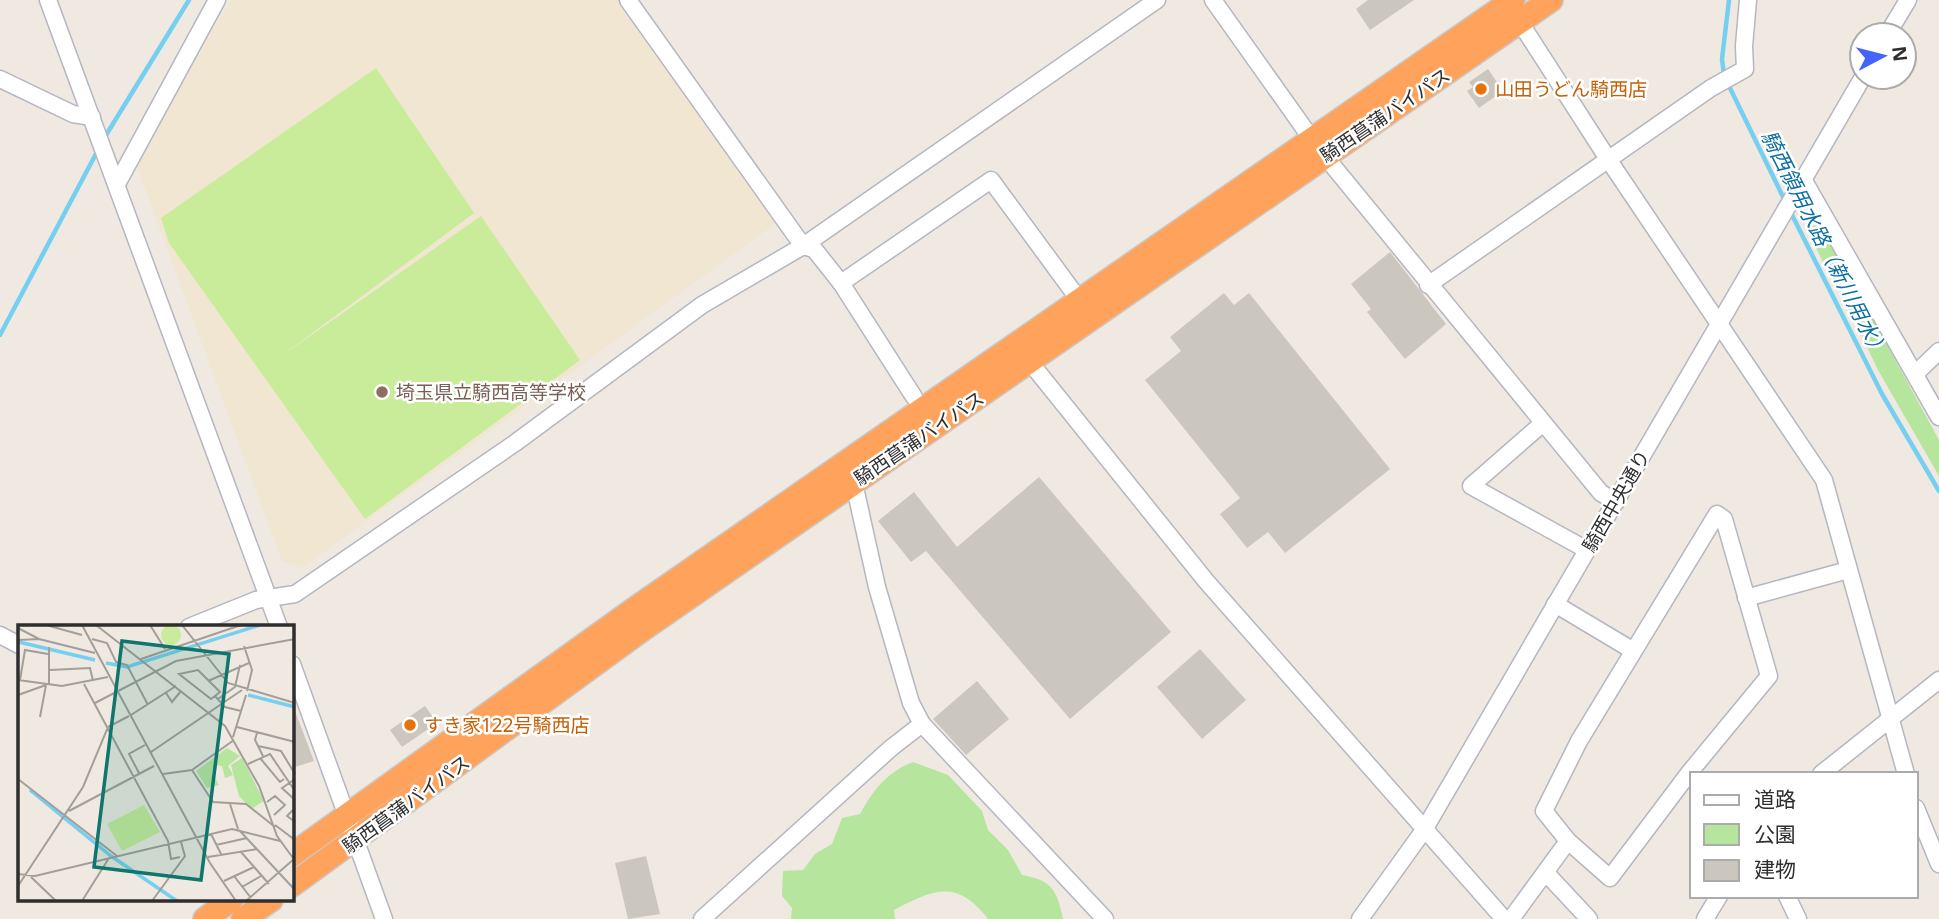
<svg xmlns="http://www.w3.org/2000/svg" width="1939" height="919" viewBox="0 0 1939 919" font-family="'Noto Sans','Noto Sans JP',sans-serif">
  <style>
    .education { fill: #f0e6d1 }
    .green { fill: #b6e59e }
    .pitch { fill: #c9ec9a }
    .lines { fill: none; stroke-linecap: round; stroke-linejoin: round }
    .stream { stroke: #75cff0; stroke-width: 4.5 }
    .building { fill: #cbc7bf }
    .minor-casing { stroke: #b4b7c1; stroke-width: 19 }
    .highway-casing { stroke: #c9c9c9; stroke-width: 26 }
    .minor { stroke: #fff; stroke-width: 16 }
    .highway { stroke: #ffa35c; stroke-width: 23 }
    .food-dot { fill: #e8710a; stroke: #fff; stroke-width: 2.5 }
    .education-dot { fill: #8d6e63; stroke: #fff; stroke-width: 2.5 }
    .labels { text-anchor: middle; dominant-baseline: central; stroke-width: 5; stroke-linejoin: round; paint-order: stroke }
    .food-label { font-size: 19px; fill: #c56008; stroke: #fff; text-anchor: start }
    .street-label { font-size: 19px; fill: #2e2e2e; stroke: #fff }
    .education-label { font-size: 19px; fill: #785e54; stroke: #fff; text-anchor: start }
    .water-label { font-size: 21px; font-style: italic; fill: #0d6fa3; stroke: #fff }
    .inset-river { fill: none; stroke: #75cff0; stroke-width: 3.5 }
    .inset-road { fill: none; stroke: #a29e99; stroke-width: 2 }
    .view { fill: #0f766e; fill-opacity: 0.15; stroke: #0f766e; stroke-width: 3.5 }
    .inset-edge { fill: none; stroke: #2e2e2e; stroke-width: 3.5 }
  </style>
  <rect width="100%" height="100%" fill="#efe9e1"/>
  <!-- education -->
  <polygon class="education" points="231,0 619,0 775,224 302,568 282,561 135,161"/>
  <!-- green -->
  <g class="green">
    <polygon points="1818,223 1849,276 1835,286 1807,230"/>
    <polygon points="1863,301 1939,440 1939,476 1878,370 1849,309"/>
    <path d="M913 762 948 775 982 811 988 830 1008 850 1022 875C1052 880 1057 890 1063 919H988C957 879 934 889 894 910L895 919H791L792 908 782 896 783 871 803 870 815 854 832 844 842 818 860 814C874 789 886 773 913 762Z"/>
  </g>
  <!-- pitch -->
  <polygon class="pitch" points="376,68 474,213 280,357 481,216 580,360 365,519 169,243 161,218"/>
  <g class="lines">
    <!-- stream -->
    <g class="stream">
      <polyline points="1724,75 1722,59 1729,0"/>
      <polyline points="1728,84 1785,201"/>
      <polyline points="103,140 189,0"/>
      <polyline points="1789,209 1882,394 1939,491"/>
      <polyline points="0,335 98,150"/>
    </g>
  </g>
  <!-- building -->
  <g class="building">
    <polygon points="1368,0 1414,0 1370,30 1356,9"/>
    <polygon points="1488,69 1503,91 1479,108 1467,91 1473,87 1469,82"/>
    <polygon points="1390,252 1446,324 1405,359 1367,312 1371,309 1351,284"/>
    <polygon points="1224,293 1234,305 1249,293 1390,469 1285,553 1268,532 1247,548 1220,514 1240,498 1145,380 1181,351 1170,337"/>
    <polygon points="1039,477 1171,632 1070,719 926,551 911,562 878,521 914,492 957,547"/>
    <polygon points="1200,649 1246,700 1202,739 1157,687"/>
    <polygon points="977,681 1009,719 966,755 933,719"/>
    <polygon points="292,703 314,761 295,767 292,758"/>
    <polygon points="425,706 437,723 402,747 390,730"/>
    <polygon points="646,856 660,914 628,919 615,863"/>
  </g>
  <g class="lines">
    <defs>
      <g id="minor">
        <polyline points="48,0 279,627"/>
        <polyline points="628,0 803,246 814,249 841,283 914,397"/>
        <polyline points="1213,0 1311,138"/>
        <polyline points="1514,13 1608,159 1824,480 1906,774"/>
        <polyline points="1887,35 1908,0"/>
        <polyline points="0,79 73,114 92,117"/>
        <polyline points="1324,155 1601,493 1616,502"/>
        <polyline points="1803,179 1939,417"/>
        <polyline points="117,184 217,0"/>
        <polyline points="841,283 991,180 1080,301"/>
        <polyline points="1428,285 1711,88 1745,69 1744,46 1748,0"/>
        <polyline points="1025,356 1206,581 1504,919"/>
        <polyline points="1915,374 1939,351"/>
        <polyline points="1543,423 1471,486 1587,550"/>
        <polyline points="854,483 877,587 911,703 922,724 1105,919"/>
        <polygon points="1717,514 1724,519 1769,676 1689,773 1610,878 1568,841 1544,811 1579,741"/>
        <polyline points="1746,598 1848,570"/>
        <polyline points="1555,604 1632,650"/>
        <polyline points="189,627 256,600 295,594 515,443 702,305 803,246 1157,0"/>
        <polyline points="0,635 19,645"/>
        <polyline points="292,664 384,919"/>
        <polyline points="1821,774 1939,680"/>
        <polyline points="1916,808 1939,864"/>
        <polyline points="1547,874 1589,919"/>
        <polyline points="1787,896 1798,919"/>
        <polyline points="702,919 891,748 922,724"/>
        <polyline points="1360,919 1424,830 1863,77"/>
        <polyline points="1511,919 1568,841"/>
        <polyline points="1705,919 1719,896"/>
      </g>
      <g id="highway">
        <polyline points="292,855 633,610 1513,0"/>
        <polyline points="292,885 643,629 1551,0"/>
        <polyline points="205,919 231,900"/>
        <polyline points="243,919 271,900"/>
      </g>
    </defs>
    <!-- minor casing -->
    <use href="#minor" class="minor-casing"/>
    <!-- highway casing -->
    <use href="#highway" class="highway-casing"/>
    <!-- minor -->
    <use href="#minor" class="minor"/>
    <!-- highway -->
    <use href="#highway" class="highway"/>
  </g>
  <!-- markers -->
  <g class="food-dot">
    <circle cx="1481" cy="89" r="7"/>
    <circle cx="410" cy="725" r="7"/>
  </g>
  <circle class="education-dot" cx="382" cy="392" r="7"/>
  <g class="labels">
    <!-- food labels -->
    <g class="food-label">
      <text x="1495" y="89">山田うどん騎西店</text>
      <text x="424" y="725">すき家122号騎西店</text>
    </g>
    <!-- street labels -->
    <g class="street-label">
      <text transform="translate(1385 115) rotate(-34)">騎西菖蒲バイパス</text>
      <text transform="translate(919 438) rotate(-34)">騎西菖蒲バイパス</text>
      <text transform="translate(1616 501) rotate(-60)">騎西中央通り</text>
      <text transform="translate(406 804) rotate(-36)">騎西菖蒲バイパス</text>
    </g>
    <!-- education labels -->
    <g class="education-label">
      <text x="396" y="392">埼玉県立騎西高等学校</text>
    </g>
    <!-- water labels -->
    <g class="water-label">
      <text transform="translate(1825 244) rotate(63)">騎西領用水路（新川用水）</text>
    </g>
  </g>
  <!-- overview -->
  <g transform="translate(18 625)">
    <rect width="276" height="276" fill="#efe9e1"/>
    <path d="M209 123 222 131 210 141 215 150 207 153 204 141 198 140 194 147 201 160 189 163 178 146ZM224 133 246 176 233 184 221 171 213 140Z" fill="#b6e59e"/>
    <path d="M143 10a10 10 0 1 1 20 0a10 10 0 1 1-20 0ZM126 180 142 207 104 226 89 199Z" fill="#c9ec9a"/>
    <path class="inset-river" d="M1 17 77 35M88 38 109 42 242 0M230 70 277 82M12 165 93 231 159 276"/>
    <path class="inset-road" d="M28 0 64 10M64 0 192 238 218 276M78 0 207 101 241 161 259 211 275 233M132 0 147 24M164 0 210 58 277 78M0 3 21 14 77 28M74 14 89 18 98 37 109 40 130 80M0 15 21 14M226 21 234 45 229 66M123 34 223 0M32 45 72 43 75 56M0 55 44 61 90 52M2 55 7 25 30 29M190 56 231 38M66 59 150 216 153 234 162 232M31 60V22M148 68 154 77 163 66M0 70 28 60M197 71 202 67 180 45 161 49 193 74 197 71 207 82 223 86M200 74 217 62 222 40M77 78 158 36 277 14M113 90 158 61M22 92 28 60M219 102 277 117M239 108 237 115 245 131M215 112 228 70M240 121 263 126 277 149M133 127 224 65M242 133 262 157 266 154M230 139 252 129 277 166M174 145 195 177 228 179 257 202M121 148 111 129 127 120M145 149 174 145 216 115M0 154 99 231M277 154 264 163 277 175M249 177 257 171 267 180 256 190M212 179 220 204M277 183 269 191 277 197M51 186 136 141M257 200 277 215M221 205 277 265M193 209 203 229M198 220 229 213M223 227 251 259M190 232 239 224M0 249 17 251 214 204 262 216M216 251 233 273M13 252 38 276M206 256 236 242M0 261 65 162 90 102 111 91M224 262 243 251M64 276 91 233M134 276 167 231 163 217M228 276 276 234"/>
    <path class="view" d="M104 16 211 29 183 255 76 242Z"/>
    <rect width="276" height="276" class="inset-edge"/>
  </g>
  <!-- legend -->
  <rect x="1690" y="772" width="228" height="126" fill="#ffffff" stroke="#ababab" stroke-width="2"/>
  <rect x="1704" y="795" width="35" height="10" fill="#ffffff" stroke="#ababab" stroke-width="2"/>
  <text x="1754" y="807" font-size="21" fill="#2e2e2e">道路</text>
  <rect x="1704" y="824" width="35" height="21" fill="#b6e59e" stroke="#ababab" stroke-width="2"/>
  <text x="1754" y="842" font-size="21" fill="#2e2e2e">公園</text>
  <rect x="1704" y="860" width="35" height="21" fill="#cbc7bf" stroke="#ababab" stroke-width="2"/>
  <text x="1754" y="877" font-size="21" fill="#2e2e2e">建物</text>
  <!-- north arrow -->
  <g transform="translate(1883 56) rotate(83)"><circle r="33" fill="#ffffff" stroke="#ababab" stroke-width="2"/>
  <path d="M0-5L12 26L0 18L-12 26Z" fill="#4264fb"/>
  <text y="-10" font-size="19" font-weight="bold" text-anchor="middle" fill="#2e2e2e">N</text>
  </g>
</svg>
